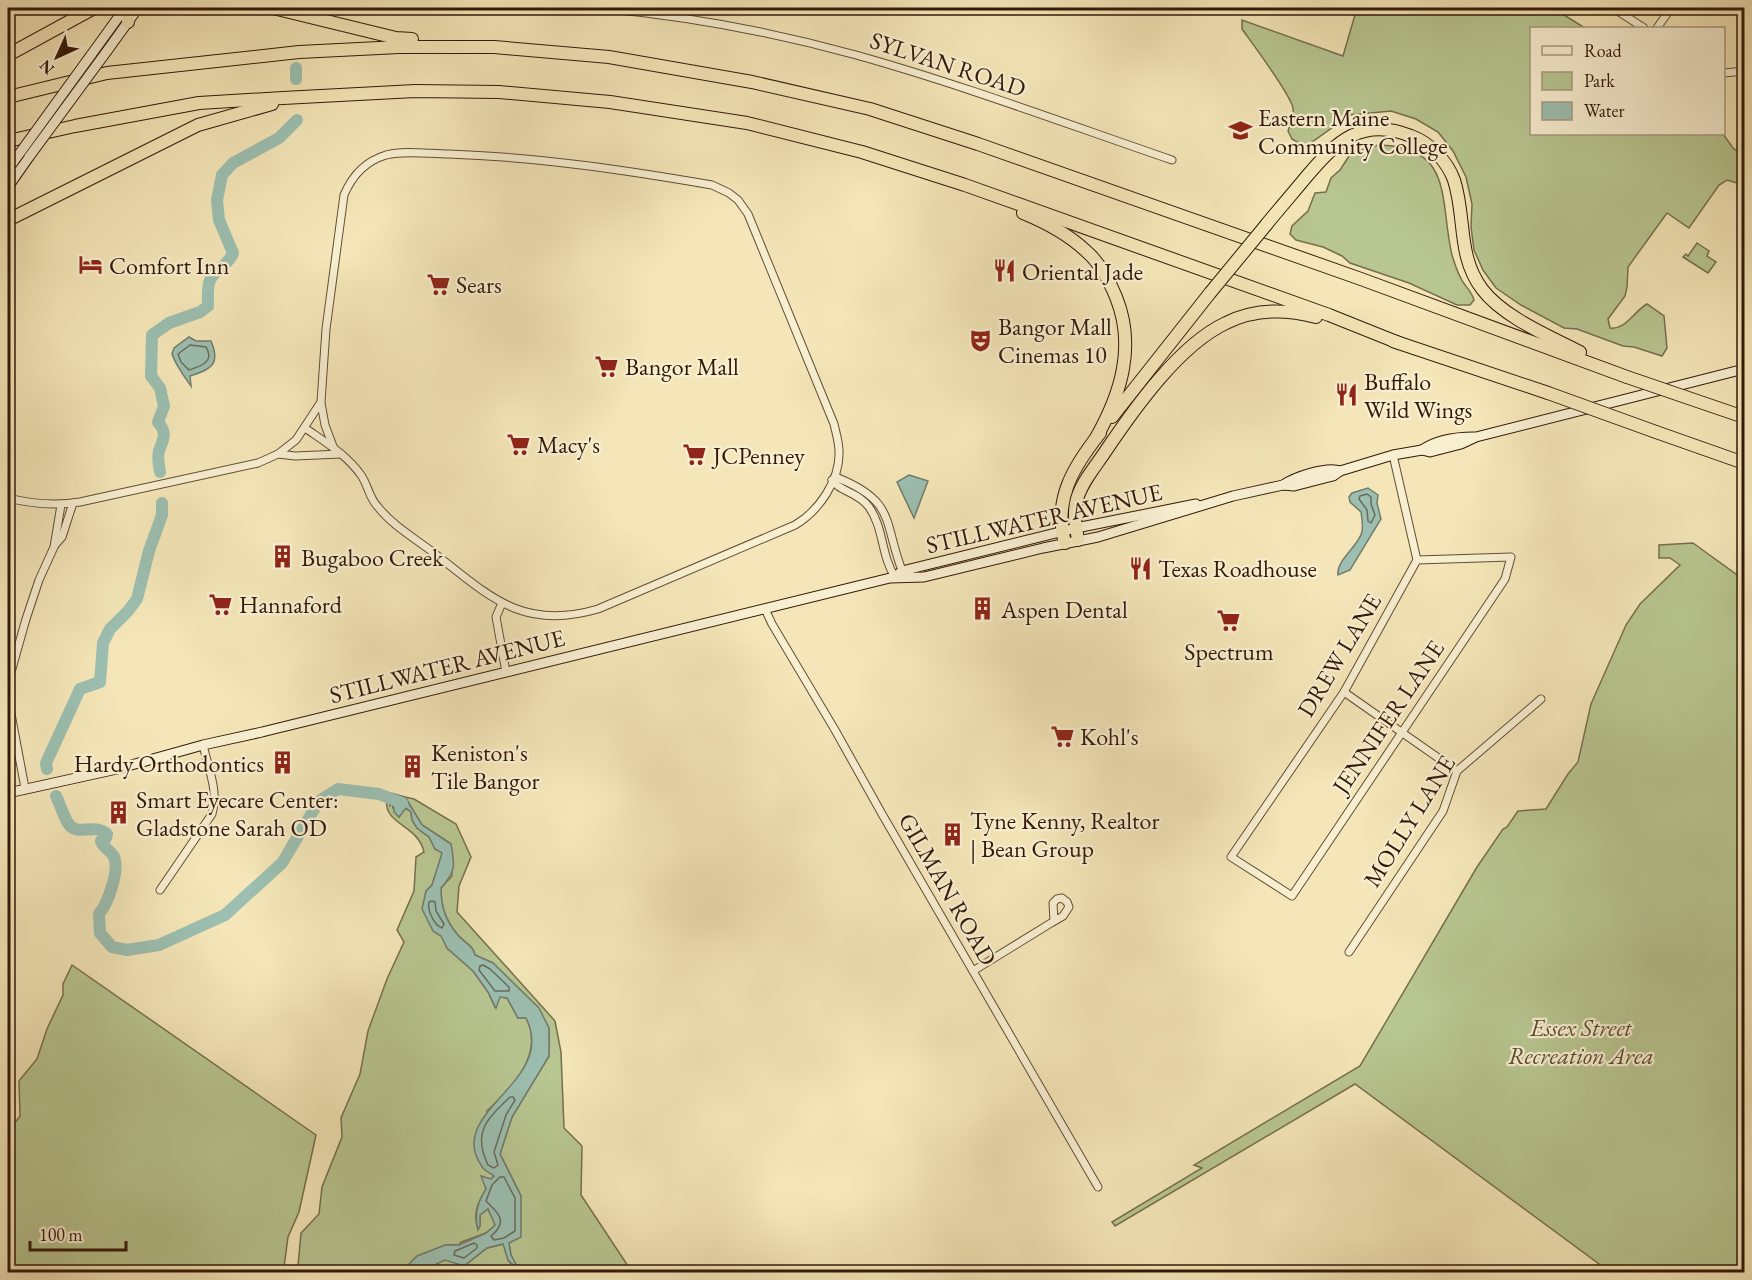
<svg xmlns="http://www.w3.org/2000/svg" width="1752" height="1280" viewBox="0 0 1752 1280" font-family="'EB Garamond',serif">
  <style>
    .green { fill: #b8c691; stroke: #766f4c; stroke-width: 1.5 }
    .water { fill: #9cbfb1; stroke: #727c6d; stroke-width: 1.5 }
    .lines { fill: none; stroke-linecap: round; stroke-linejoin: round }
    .shore { stroke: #686c5c; stroke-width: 1.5 }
    .river { stroke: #9cbfb1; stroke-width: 12 }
    .minor-casing { stroke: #634c34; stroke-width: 9 }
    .secondary-casing { stroke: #331808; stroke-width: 11 }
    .motorway-casing { stroke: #331808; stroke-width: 14 }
    .minor { stroke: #f8efd1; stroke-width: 7 }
    .secondary { stroke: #f8efd1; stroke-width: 9 }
    .motorway { stroke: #f4e6b8; stroke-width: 12 }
    .secondary-bridge-casing { stroke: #331808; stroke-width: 11; stroke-linecap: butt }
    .motorway-bridge-casing { stroke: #331808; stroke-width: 14; stroke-linecap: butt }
    .secondary-bridge { stroke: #f8efd1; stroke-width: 9 }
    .motorway-bridge { stroke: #f4e6b8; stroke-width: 12 }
    .labels { text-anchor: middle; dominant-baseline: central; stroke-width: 4.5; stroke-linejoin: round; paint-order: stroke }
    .street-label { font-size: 24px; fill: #331808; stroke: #f8efd1 }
    .poi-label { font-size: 24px; fill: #331808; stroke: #f8efd1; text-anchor: start }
    .park-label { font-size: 24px; font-style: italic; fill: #5b4c31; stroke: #f8efd1 }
  </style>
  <rect width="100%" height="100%" fill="#f4e6b8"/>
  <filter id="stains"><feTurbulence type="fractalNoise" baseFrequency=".00333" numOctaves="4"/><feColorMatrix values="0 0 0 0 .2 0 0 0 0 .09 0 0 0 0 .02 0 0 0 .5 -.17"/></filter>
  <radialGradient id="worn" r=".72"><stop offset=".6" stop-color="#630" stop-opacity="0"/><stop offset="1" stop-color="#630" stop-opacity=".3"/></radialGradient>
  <!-- green -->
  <g class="green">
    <path d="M1357 8H1553L1585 28H1532V134H1723L1733 148 1744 156V185L1727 180 1719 185 1689 228 1667 213 1628 267 1627 287 1625 296 1608 319 1610 328C1626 330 1633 312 1647 304L1664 316 1667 348 1662 356 1634 347 1623 346 1577 329 1564 328 1521 305 1496 288 1483 270 1474 250 1471 227 1472 204 1466 177 1453 151 1438 132 1416 119 1391 111 1350 115 1305 147 1292 139 1288 131C1291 124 1294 116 1293 108 1291 95 1252 43 1242 29V20L1343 56Z"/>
    <path d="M1378 145C1455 146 1439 201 1452 255 1455 265 1458 276 1465 285 1469 290 1472 293 1474 300L1470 305H1457L1409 283 1350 263 1342 256 1323 247 1296 240 1290 234 1292 226 1308 211 1315 193 1326 192 1331 178 1340 170 1351 153Z"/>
    <polygon points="1697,243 1709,251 1707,256 1716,262 1708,273 1683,257 1686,254 1688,256"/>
    <polygon points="1693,543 1744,580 1744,1272 1610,1272 1355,1084 1115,1226 1112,1222 1202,1168 1194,1165 1360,1066 1477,867 1503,829 1507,827 1518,811 1546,809 1568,774 1578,762 1591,704 1626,625 1640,604 1680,565 1670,558 1659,558 1659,545"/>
    <path d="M405 797 414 799 456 824 471 857 459 886 457 912 555 1021 561 1052 564 1128 582 1146 581 1195 632 1272H519L511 1255 509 1243 521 1196 500 1154 512 1117 549 1056V1028L493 963 475 955C473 945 463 942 457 934 445 919 441 907 441 888L452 876 451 844 422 825Z"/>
    <path d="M387 798 392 801 393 808 399 817 405 808 411 812 412 820 417 828 429 837 435 849 443 853 432 885 426 891 447 948 473 971 488 992 495 1007 500 997 507 998 518 1018H526C545 1055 512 1087 487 1111 488 1122 495 1171 493 1177 485 1196 470 1206 478 1229L480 1226V1215L488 1209 496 1225 486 1233 461 1242 459 1245H445L410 1268 409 1272H295L298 1266 301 1233 319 1214 322 1187 342 1137 341 1118 360 1074 368 1031 387 979 404 942 397 930 414 891 416 857 424 852C418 824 382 825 387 798Z"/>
    <polygon points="72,965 316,1135 299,1212 288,1237 284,1267 282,1272 8,1272 8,1132 20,1116 19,1081 37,1059 47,1029 63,995 63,984"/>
    <polygon points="504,1244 508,1260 518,1272 437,1272 431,1266 445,1259 464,1266 487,1248"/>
  </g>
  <!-- water -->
  <g class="water">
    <path d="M189 337 196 341H211C221 365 211 369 190 376L191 386C184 376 176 366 172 354L174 348Z"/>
    <polygon points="909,475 928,481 914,518 897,482"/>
    <path d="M1368 488 1378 495 1377 503 1381 519 1350 570 1338 575C1336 560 1358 547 1362 532 1363 526 1362 518 1361 512L1350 502 1349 497 1352 493Z"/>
    <path d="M387 792 405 797 422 825 451 844C455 866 456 871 441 888 441 907 445 919 457 934 463 942 473 945 475 955L493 963 539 1008 549 1028V1056L512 1117 500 1154 521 1196V1237L509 1243 511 1255 520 1272 508 1260 503 1244 487 1248 464 1266 445 1260 432 1266 437 1272H409V1264L417 1256 445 1245H459L486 1233 495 1225 488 1209 480 1215V1226L478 1230C474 1215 477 1202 486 1189L481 1176 491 1179 494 1176C491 1173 486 1172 483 1168 441 1112 559 1083 526 1018H518L507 998 500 997 496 1008 488 992 473 971 447 948 441 936 433 931 422 909 426 891 432 885 442 853 435 849 429 837 417 828 412 820 411 812 406 808 399 817 394 812 393 802 390 806Z"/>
  </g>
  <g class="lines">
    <!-- shore -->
    <g class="shore">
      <path d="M190 345 206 347C215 362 201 366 189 370L181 362 178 354Z"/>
      <polygon points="1367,494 1371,497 1371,504 1375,515 1371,523 1368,521 1367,510 1359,499 1360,496"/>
      <path d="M432 901 435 902 436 911 444 924 442 928C434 925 427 910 429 902Z"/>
      <polygon points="483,965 490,969 509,987 509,991 495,991 479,970 480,966"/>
      <path d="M510 1097H513L515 1100 506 1115 494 1152 498 1165 494 1168 488 1165C472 1132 487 1119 510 1097Z"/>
      <path d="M500 1177H504L515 1198V1231L504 1238 494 1240 491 1236C509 1221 498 1213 486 1201L492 1185Z"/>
      <polygon points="474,1243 477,1245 477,1248 464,1258 454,1255 455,1251"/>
    </g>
    <!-- river -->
    <g class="river">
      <polyline points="296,79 296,68"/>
      <path d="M160 472C159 465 157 457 159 451 163 439 168 434 158 422L164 406 160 388 151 376 152 335 169 323 200 312 208 306C208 298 207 288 210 280 215 269 229 265 233 253L219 220 217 200 222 175 233 163 279 138 297 120"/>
      <polyline points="47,769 46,763 80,689 100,682 103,643 110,629 128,611 137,599 149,551 162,515 162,503"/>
      <path d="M56 796C60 804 63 815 68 823 77 838 93 822 107 834L106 838 101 841C103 848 109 849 113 855 121 868 108 903 99 914L100 933 112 947 127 950 159 945 225 915 282 863 319 801 338 789 379 794 402 803"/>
    </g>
    <defs>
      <g id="minor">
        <path d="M600 8C686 16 773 32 856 55 963 85 1067 124 1172 160"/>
        <polyline points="1613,8 1644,28"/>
        <polyline points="1657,28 1671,8"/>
        <polyline points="1724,73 1744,71"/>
        <polyline points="321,403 325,425 334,449"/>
        <polyline points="278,454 295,456 341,454"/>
        <polyline points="1393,455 1417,560 1344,692 1231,857 1292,896 1505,579 1511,557 1417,560"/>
        <path d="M832 480 838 478C897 502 883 523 903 573"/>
        <path d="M832 480C840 492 858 492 869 507 884 528 881 556 895 577"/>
        <path d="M8 498C32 504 55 506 80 502L258 463 278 454 296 440 321 402 326 329 344 195C352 176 366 161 386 155 405 150 429 154 449 154 537 157 625 170 712 185L729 193 738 200 748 214 834 424C836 433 839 442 839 452 840 480 819 511 795 525L598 609C523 631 490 597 434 553 416 539 393 526 378 507 369 498 368 485 361 475 347 455 325 442 305 428"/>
        <polyline points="55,545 62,537 73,503"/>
        <polyline points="502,603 496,617 506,672"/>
        <polyline points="765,609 772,624 835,730 882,814 1098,1187"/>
        <polyline points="1344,692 1457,771"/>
        <polyline points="25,788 8,698 8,683 13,665 26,619 39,580 54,547 61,505"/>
        <path d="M160 890 212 814C219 792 208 767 203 745"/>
        <polyline points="1349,952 1443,811 1457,771 1541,699"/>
        <polyline points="973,971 1051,923 1063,916 1069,907 1067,902 1062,898 1057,899 1053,903 1054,921"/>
      </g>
      <g id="secondary">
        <polyline points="107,51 138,8"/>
        <polyline points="91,55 125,8"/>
        <polyline points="8,170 14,161"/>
        <polyline points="8,187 29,157"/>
        <path d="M1422 450C1436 440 1457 437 1474 437"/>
        <path d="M1283 485C1295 477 1327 466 1340 471"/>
        <polyline points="895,577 902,571 1076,528 1196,504"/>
        <polyline points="8,793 117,769 203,745 262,732 890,578 924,577 1043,548 1098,537 1233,496 1283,485 1294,486 1325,478 1333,476 1340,471 1393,455 1422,450 1430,452 1461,444 1476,437 1744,369"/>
      </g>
      <g id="motorway">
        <polyline points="128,8 128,22"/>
        <polyline points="273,8 396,38 412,39"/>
        <polyline points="8,55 94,8"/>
        <polyline points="8,97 107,73 299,52 399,47 494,47 609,57 752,82 870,109 978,144 1361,279 1627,377"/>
        <polyline points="8,141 75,126 199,103 283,98 415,91 499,92 610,102 747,123 862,152 965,185 1329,315 1399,343"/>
        <path d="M1023 213C1045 222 1068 234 1086 251 1100 263 1109 280 1116 297 1136 346 1121 394 1096 438"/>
        <polyline points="8,220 198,125 272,104"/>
        <path d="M1266 225C1279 209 1293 193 1307 176 1336 142 1362 116 1411 136 1430 143 1447 161 1454 180 1466 217 1457 256 1482 289 1503 317 1549 336 1580 352"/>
        <polyline points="1393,341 1548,393"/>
        <polyline points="1112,417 1210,293"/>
        <polyline points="1656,432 1744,463"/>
        <path d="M1078 540C1076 527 1073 513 1077 499 1082 482 1095 467 1105 452 1134 409 1179 345 1226 323 1254 309 1286 309 1316 317"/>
        <path d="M1065 543C1053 500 1073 467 1100 433"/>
      </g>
    </defs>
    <!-- minor casing -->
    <use href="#minor" class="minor-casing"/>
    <!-- secondary casing -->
    <use href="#secondary" class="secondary-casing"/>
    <!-- motorway casing -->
    <use href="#motorway" class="motorway-casing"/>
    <!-- minor -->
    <use href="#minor" class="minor"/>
    <!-- secondary -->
    <use href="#secondary" class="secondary"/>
    <!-- motorway -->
    <use href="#motorway" class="motorway"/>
    <defs>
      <g id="secondary-bridge">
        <polyline points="29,157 107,51"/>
        <polyline points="14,161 91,55"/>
      </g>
      <g id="motorway-bridge">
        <polyline points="1210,293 1266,225"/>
        <polyline points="1627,377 1744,417"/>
        <polyline points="1548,393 1656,432"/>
      </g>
    </defs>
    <!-- secondary-bridge casing -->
    <use href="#secondary-bridge" class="secondary-bridge-casing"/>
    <!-- motorway-bridge casing -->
    <use href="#motorway-bridge" class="motorway-bridge-casing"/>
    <!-- secondary-bridge -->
    <use href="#secondary-bridge" class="secondary-bridge"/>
    <!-- motorway-bridge -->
    <use href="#motorway-bridge" class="motorway-bridge"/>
  </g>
  <!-- icons -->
  <defs>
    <symbol id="university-bare" viewBox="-9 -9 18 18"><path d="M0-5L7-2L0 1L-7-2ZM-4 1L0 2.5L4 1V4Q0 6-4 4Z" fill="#8f2418" stroke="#f8efd1" stroke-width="2.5" paint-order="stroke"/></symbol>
    <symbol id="hotel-bare" viewBox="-9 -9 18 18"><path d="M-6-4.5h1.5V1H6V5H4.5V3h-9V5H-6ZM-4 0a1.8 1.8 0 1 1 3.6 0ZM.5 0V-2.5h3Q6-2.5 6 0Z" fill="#8f2418" stroke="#f8efd1" stroke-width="2.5" paint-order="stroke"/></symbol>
    <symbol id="restaurant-bare" viewBox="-9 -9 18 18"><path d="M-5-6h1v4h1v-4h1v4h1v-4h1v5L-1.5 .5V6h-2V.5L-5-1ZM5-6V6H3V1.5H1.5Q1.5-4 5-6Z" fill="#8f2418" stroke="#f8efd1" stroke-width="2.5" paint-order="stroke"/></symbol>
    <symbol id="supermarket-bare" viewBox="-9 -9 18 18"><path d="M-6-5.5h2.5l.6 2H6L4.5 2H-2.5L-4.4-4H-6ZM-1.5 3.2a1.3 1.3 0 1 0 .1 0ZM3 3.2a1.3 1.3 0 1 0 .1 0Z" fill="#8f2418" stroke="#f8efd1" stroke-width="2.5" paint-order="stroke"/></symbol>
    <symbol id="theatre-bare" viewBox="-9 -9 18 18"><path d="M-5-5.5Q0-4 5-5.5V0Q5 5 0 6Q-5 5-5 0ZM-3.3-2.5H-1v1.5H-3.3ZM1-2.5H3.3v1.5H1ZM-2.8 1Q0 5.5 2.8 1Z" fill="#8f2418" stroke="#f8efd1" stroke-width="2.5" paint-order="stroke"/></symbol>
    <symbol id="building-bare" viewBox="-9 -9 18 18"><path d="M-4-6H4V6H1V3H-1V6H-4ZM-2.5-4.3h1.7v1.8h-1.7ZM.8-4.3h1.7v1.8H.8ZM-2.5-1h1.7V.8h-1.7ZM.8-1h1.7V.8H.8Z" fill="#8f2418" stroke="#f8efd1" stroke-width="2.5" paint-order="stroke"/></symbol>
  </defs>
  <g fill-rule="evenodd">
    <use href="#university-bare" x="1224" y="114" width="33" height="33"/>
    <use href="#hotel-bare" x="74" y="248" width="33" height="33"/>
    <use href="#restaurant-bare" x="988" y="254" width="33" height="33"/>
    <use href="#supermarket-bare" x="422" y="268" width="33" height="33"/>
    <use href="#theatre-bare" x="964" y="324" width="33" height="33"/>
    <use href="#supermarket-bare" x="590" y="350" width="33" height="33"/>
    <use href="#restaurant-bare" x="1330" y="378" width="33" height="33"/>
    <use href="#supermarket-bare" x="502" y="428" width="33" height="33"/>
    <use href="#supermarket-bare" x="678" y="438" width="33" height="33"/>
    <use href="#building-bare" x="266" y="540" width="33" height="33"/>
    <use href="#restaurant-bare" x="1124" y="552" width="33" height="33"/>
    <use href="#supermarket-bare" x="204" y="588" width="33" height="33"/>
    <use href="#building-bare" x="966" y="592" width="33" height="33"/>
    <use href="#supermarket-bare" x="1212" y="604" width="33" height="33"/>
    <use href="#supermarket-bare" x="1046" y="720" width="33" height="33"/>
    <use href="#building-bare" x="266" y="746" width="33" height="33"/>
    <use href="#building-bare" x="396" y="750" width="33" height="33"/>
    <use href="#building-bare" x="102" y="796" width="33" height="33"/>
    <use href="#building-bare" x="936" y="818" width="33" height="33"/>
  </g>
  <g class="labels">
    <!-- street labels -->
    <g class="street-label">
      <text transform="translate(948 64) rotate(18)">SYLVAN ROAD</text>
      <text transform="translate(1044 518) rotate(-13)">STILLWATER AVENUE</text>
      <text transform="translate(1339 655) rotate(-59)">DREW LANE</text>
      <text transform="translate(447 666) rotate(-14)">STILLWATER AVENUE</text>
      <text transform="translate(1388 717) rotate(-56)">JENNIFER LANE</text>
      <text transform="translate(1409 821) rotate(-58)">MOLLY LANE</text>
      <text transform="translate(948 889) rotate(60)">GILMAN ROAD</text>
    </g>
    <!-- poi labels -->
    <g class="poi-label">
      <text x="1258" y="117">Eastern Maine<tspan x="1258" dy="28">Community College</tspan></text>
      <text x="109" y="265">Comfort Inn</text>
      <text x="1022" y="271">Oriental Jade</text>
      <text x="456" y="284">Sears</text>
      <text x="998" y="326">Bangor Mall<tspan x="998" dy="28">Cinemas 10</tspan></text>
      <text x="625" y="366">Bangor Mall</text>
      <text x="1364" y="381">Buffalo<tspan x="1364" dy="28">Wild Wings</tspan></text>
      <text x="537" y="444">Macy's</text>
      <text x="713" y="455">JCPenney</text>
      <text x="301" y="557">Bugaboo Creek</text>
      <text x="1158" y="568">Texas Roadhouse</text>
      <text x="239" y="604">Hannaford</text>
      <text x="1001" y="609">Aspen Dental</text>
      <text x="1229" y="651" text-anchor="middle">Spectrum</text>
      <text x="1080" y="736">Kohl's</text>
      <text x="431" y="752">Keniston's<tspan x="431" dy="28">Tile Bangor</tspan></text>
      <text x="264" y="763" text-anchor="end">Hardy Orthodontics</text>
      <text x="136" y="799">Smart Eyecare Center:<tspan x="136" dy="28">Gladstone Sarah OD</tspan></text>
      <text x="970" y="820">Tyne Kenny, Realtor<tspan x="970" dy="28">| Bean Group</tspan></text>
    </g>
    <!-- park labels -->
    <g class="park-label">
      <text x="1581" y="1027">Essex Street<tspan x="1581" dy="28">Recreation Area</tspan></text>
    </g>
  </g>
  <!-- margin -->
  <rect width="1752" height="1280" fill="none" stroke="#f4e6b8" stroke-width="30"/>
  <rect x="9" y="9" width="1734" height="1262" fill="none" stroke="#331808" stroke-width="3"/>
  <rect x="15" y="15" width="1722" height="1250" fill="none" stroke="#331808" stroke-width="1.5"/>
  <!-- legend -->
  <rect x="1530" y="27" width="195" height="108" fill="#f8efd1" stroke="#a99981" stroke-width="1.5"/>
  <rect x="1542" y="46" width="30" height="9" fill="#f8efd1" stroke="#a99981" stroke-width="1.5"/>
  <text x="1584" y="57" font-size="18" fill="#331808">Road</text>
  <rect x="1542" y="72" width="30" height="18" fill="#b8c691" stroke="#a99981" stroke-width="1.5"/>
  <text x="1584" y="87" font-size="18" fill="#331808">Park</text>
  <rect x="1542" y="102" width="30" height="18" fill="#9cbfb1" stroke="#a99981" stroke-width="1.5"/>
  <text x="1584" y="117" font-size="18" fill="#331808">Water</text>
  <!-- north arrow -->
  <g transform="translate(57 57) rotate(225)" stroke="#f8efd1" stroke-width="4.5" paint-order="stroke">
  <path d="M0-4.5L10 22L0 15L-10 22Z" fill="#331808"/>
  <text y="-9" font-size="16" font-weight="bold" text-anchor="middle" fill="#331808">N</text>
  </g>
  <!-- scale -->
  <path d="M30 1241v9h96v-9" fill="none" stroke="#331808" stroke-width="3"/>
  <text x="39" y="1241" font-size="18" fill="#331808" stroke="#f8efd1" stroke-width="4.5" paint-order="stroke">100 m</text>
  <rect width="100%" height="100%" filter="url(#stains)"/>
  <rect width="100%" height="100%" fill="url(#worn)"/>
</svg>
